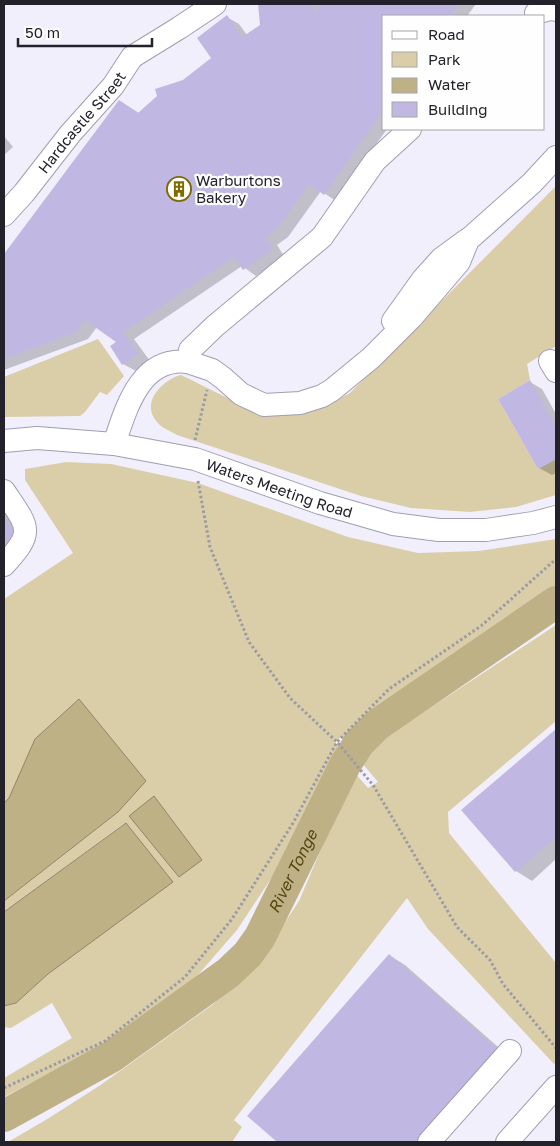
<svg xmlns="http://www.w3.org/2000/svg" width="560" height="1146" viewBox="0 0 560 1146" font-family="'Golos Text',sans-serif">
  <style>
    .green { fill: #dacea8 }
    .water { fill: #beb186; stroke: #90866a }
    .shadow { fill: #0003 }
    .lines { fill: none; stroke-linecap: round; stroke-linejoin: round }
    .river { stroke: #beb186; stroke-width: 32 }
    .building { fill: #c0b8e2 }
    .minor-casing { stroke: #a19db3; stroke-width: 24 }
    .path { stroke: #9c9aa5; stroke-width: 3; stroke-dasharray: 2.5 2.5; stroke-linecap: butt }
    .minor { stroke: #fff; stroke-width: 22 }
    .labels { text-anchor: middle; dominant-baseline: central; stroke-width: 4.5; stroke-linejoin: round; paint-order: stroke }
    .street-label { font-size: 15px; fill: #23222a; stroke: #fefefe }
    .poi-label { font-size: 15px; fill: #23222a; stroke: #fefefe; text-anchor: start }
    .water-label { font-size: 16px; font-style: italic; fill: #554611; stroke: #fefefe }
  </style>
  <rect width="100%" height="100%" fill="#f2effd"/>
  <!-- green -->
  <g class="green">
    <path d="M556 186V346L527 364 530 380 498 399 538 469 556 459V495L516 507 470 512 411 508 361 496 177 435C171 431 161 428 157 422 140 403 162 380 181 375 224 395 270 427 319 409 330 405 340 398 350 393Z"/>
    <polygon points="98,339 124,376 107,395 100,392 85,412 80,416 4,417 4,377"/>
    <polygon points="66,462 111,464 198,483 348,537 418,553 479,551 556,539 556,591 482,637 375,714 346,742 341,737 335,742 341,750 296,841 237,930 191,983 106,1044 4,1097 4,1078 72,1038 52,1003 11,1028 4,1027 4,1006 16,1003 48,974 125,823 4,912 4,901 118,812 9,798 4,803 4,599 73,553 25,480 25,469"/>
    <polygon points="556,625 556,721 448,812 449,833 556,963 556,1062 554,1064 428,929 407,898 234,1120 242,1127 232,1142 8,1142 49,1118 99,1086 212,1005 258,963 299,901 354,772 368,788 378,782 362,763 380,741"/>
  </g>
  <!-- water -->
  <g class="water">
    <polygon points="79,699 146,781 118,812 4,901 4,803 9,798 35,739"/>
    <polygon points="154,796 202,860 179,877 129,816"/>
    <polygon points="126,823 173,882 48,974 16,1003 4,1006 4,912"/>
  </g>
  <!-- shadow -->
  <g class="shadow">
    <polygon points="259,4 476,4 467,16 384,16 384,129 387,129 336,201 321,191 288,237 277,245 284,256 256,276 242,266 134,339 150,361 136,371 123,364 118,342 97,327 88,339 4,370 4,256 120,101 139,113 213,58 227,17 239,24 247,35 262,26"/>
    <polygon points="4,136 13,147 4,155"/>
    <polygon points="530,382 542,389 556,414 556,473 552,475 539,468 500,399"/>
    <polygon points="4,508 31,545 4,562"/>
    <polygon points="556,730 556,859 532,881 516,871 463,810"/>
    <polygon points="389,955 405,965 514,1061 442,1142 279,1142 248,1116"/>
  </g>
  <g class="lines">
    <!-- river -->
    <path class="river" id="s1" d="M4 1116 111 1057 228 973 248 954 260 937 345 765 359 743 377 725 556 602"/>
  </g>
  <!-- building -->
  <g class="building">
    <polygon points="258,4 313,4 314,13 322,4 459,4 450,16 384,16 384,109 324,195 309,184 276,230 265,237 273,249 243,270 234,257 123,332 138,354 122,365 110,346 116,342 85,320 76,332 4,359 4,254 119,100 138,113 157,96 155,89 183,80 211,58 197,38 227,15 242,37 260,25"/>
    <polygon points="530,380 556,427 556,459 538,469 498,399"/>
    <polygon points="4,517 16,536 4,543"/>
    <polygon points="556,729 556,837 515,872 461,810"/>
    <polygon points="389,954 499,1051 418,1142 277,1142 247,1116"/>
  </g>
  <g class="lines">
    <defs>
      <g id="minor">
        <polyline points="536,13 550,9 556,10"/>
        <path id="s2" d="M4 215 24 193 70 134 113 86 132 57 179 28 215 4"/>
        <polyline points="393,321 423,279 441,259 467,240"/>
        <polyline points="550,361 556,371"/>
        <polyline points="188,362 212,370 223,378 241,394 264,405 300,403 322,396 332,390 371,358 412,317 459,262 468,240 532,183 556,157"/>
        <path id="s3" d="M4 441 37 438 114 444 195 459 320 503 393 524 439 530H486L533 523 556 517"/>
        <path d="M114 444C126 409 140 356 188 362L190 350 215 326 322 237 375 161 410 129"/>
        <path d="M4 491C28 527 36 531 4 565"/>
        <polyline points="429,1142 510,1051"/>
        <polyline points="507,1142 556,1087"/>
      </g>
    </defs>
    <!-- minor casing -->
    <use href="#minor" class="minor-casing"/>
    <!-- path -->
    <g class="path">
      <polyline points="195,440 207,390"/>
      <polyline points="198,481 210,547 249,642 290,698 337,742 373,785 457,927 490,960 503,984 556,1048"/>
      <polyline points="4,1088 105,1041 185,977 232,919 293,823 337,742 389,689 481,626 556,559"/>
    </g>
    <!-- minor -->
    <use href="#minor" class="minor"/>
  </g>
  <!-- icons -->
  <defs>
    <symbol id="building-ring" viewBox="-11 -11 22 22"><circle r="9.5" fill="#fefefe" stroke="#816900" stroke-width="1.5"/><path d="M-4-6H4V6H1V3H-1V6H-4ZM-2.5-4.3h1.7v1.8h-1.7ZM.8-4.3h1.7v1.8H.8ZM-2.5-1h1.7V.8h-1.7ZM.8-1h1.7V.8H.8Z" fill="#816900"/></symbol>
  </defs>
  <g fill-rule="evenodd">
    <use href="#building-ring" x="165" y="175" width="28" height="28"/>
  </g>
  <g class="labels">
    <!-- street labels -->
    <g class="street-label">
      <text stroke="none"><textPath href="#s2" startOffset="121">Hardcastle Street</textPath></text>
      <text stroke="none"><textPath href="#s3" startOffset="282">Waters Meeting Road</textPath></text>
    </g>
    <!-- poi labels -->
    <g class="poi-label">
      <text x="196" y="180">Warburtons<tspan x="196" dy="17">Bakery</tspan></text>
    </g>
    <!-- water labels -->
    <g class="water-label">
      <text stroke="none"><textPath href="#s1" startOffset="388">River Tonge</textPath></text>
    </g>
  </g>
  <!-- border -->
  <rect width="560" height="1146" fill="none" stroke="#23222a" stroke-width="10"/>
  <!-- legend -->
  <rect x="382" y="15" width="162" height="115" fill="#fefefe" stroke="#a6a6a9"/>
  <rect x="392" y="31" width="25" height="8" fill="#ffffff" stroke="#a6a6a9"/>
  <text x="428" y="40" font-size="15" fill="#23222a">Road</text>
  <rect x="392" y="52" width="25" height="15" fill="#dacea8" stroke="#a6a6a9"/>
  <text x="428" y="65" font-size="15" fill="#23222a">Park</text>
  <rect x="392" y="78" width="25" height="15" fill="#beb186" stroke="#a6a6a9"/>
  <text x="428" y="90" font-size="15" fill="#23222a">Water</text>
  <rect x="392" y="102" width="25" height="15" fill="#c0b8e2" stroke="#a6a6a9"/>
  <text x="428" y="115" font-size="15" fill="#23222a">Building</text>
  <!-- scale -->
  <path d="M18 38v8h134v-8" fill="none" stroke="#23222a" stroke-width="2.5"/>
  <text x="25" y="38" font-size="15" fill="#23222a" stroke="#fefefe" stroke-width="4" paint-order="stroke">50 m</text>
</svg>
